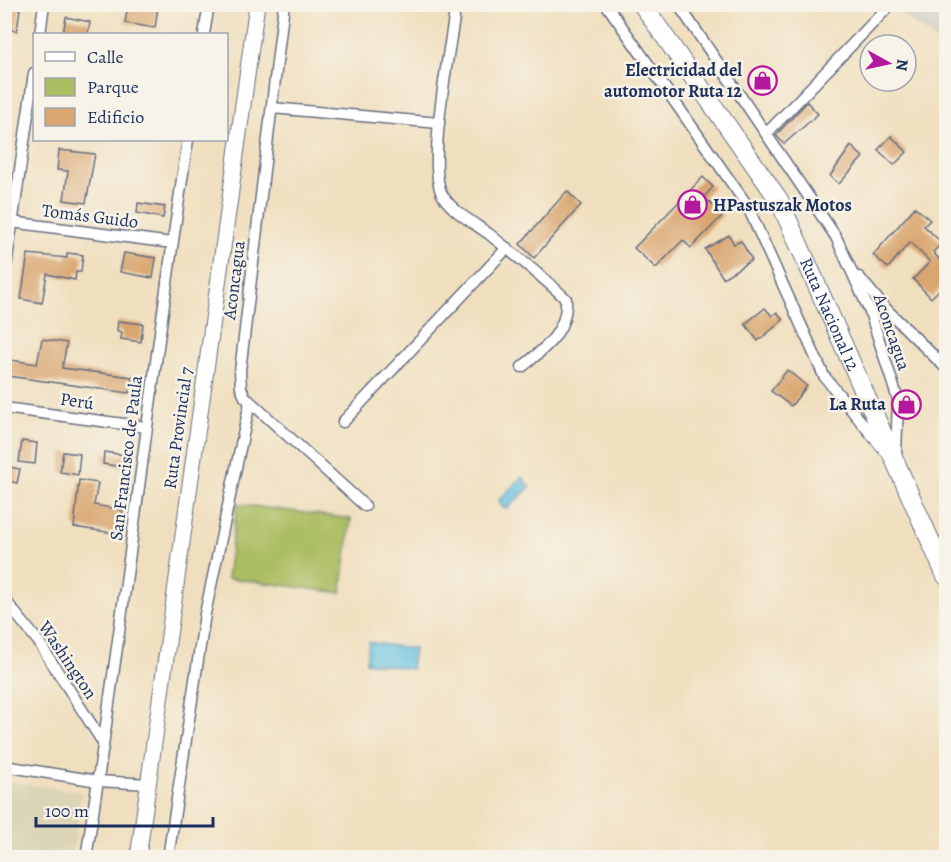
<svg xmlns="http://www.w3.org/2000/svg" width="951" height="862" viewBox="0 0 951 862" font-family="Alegreya,serif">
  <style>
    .built { fill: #dcd4b6 }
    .industrial { fill: #c6c5b8 }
    .green { fill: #aabd61; stroke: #627660; stroke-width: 1.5 }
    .water { fill: #60bfdf; stroke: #3e779e; stroke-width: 1.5 }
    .building { fill: #d9a66f }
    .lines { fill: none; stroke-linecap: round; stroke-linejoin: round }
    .street-casing { stroke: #666d80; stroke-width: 13 }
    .primary-casing { stroke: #666d80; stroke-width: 17 }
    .highway-casing { stroke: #666d80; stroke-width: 20 }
    .street { stroke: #fff; stroke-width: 10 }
    .primary { stroke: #fff; stroke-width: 15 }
    .highway { stroke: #fff; stroke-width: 18 }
    .labels { text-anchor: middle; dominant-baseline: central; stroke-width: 5; stroke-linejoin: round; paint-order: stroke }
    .poi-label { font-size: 18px; font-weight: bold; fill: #1b2f5e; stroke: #f7f3e8; text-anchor: end }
    .street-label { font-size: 18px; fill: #1b2f5e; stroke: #f7f3e8 }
  </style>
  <rect width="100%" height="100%" fill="#f7f3e8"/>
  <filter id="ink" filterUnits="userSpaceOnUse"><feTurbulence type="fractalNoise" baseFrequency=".0167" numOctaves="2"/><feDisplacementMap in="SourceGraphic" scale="12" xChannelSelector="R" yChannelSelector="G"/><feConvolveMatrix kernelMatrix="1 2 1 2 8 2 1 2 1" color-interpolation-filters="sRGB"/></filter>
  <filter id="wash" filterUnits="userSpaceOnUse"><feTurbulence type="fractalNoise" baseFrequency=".008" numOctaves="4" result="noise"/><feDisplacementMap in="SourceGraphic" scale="24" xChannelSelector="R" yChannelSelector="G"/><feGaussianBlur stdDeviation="1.35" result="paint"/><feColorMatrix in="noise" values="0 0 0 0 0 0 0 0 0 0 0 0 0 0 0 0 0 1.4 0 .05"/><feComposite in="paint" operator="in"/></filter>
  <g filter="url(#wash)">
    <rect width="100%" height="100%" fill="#f0dfbe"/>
    <!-- built -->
    <polygon class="built" points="5,781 82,792 72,857 5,857"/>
    <!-- industrial -->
    <polygon class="industrial" points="904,5 946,5 946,48 898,12"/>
    <!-- green -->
    <polygon class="green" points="237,504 351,519 341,593 227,578"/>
    <!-- water -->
    <g class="water">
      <polygon points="522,477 530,487 507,509 503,508 499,500"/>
      <polygon points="369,642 414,649 411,669 366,662"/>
    </g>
    <g id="blocks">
      <!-- building -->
      <g class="building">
        <polygon points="128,4 158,7 155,28 125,23"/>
        <polygon points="930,4 946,4 946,20"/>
        <polygon points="4,6 20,9 17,31 4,29"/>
        <polygon points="66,17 90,22 88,34 63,34"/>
        <polygon points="807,102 818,114 784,144 776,135"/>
        <polygon points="891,136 907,152 894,165 878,150"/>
        <polygon points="851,146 863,157 839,184 830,176"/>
        <polygon points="59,150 95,154 86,203 64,200 68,171 57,170"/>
        <polygon points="703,177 713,187 704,197 723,215 691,248 683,240 656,268 634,248"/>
        <polygon points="567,191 581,205 534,258 520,244"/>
        <polygon points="138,203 165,207 163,218 137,213"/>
        <polygon points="915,207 930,220 924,226 942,243 933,252 946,267 946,283 931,298 913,279 930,262 910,242 888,268 873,255"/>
        <polygon points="729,235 734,244 741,241 752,260 723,278 705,249"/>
        <polygon points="67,253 83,255 81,272 76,272 75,280 47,274 42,303 21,299 28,254 67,258"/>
        <polygon points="124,253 156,258 153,278 120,272"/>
        <polygon points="765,308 772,316 777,312 783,320 758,341 745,324"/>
        <polygon points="118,321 143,324 141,342 121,339 122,332 117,331"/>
        <polygon points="42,339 67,343 62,368 132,377 129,393 8,376 11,360 37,364"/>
        <polygon points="787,370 807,386 791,406 771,391"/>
        <polygon points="22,441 37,443 35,464 19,462"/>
        <polygon points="63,452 80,454 78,475 60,472"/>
        <polygon points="104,452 131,456 129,468 103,464"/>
        <polygon points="4,466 20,469 17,483 4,480"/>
        <polygon points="79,480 98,483 94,505 123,510 119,534 74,527"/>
      </g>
    </g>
  </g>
  <g filter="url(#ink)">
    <use href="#blocks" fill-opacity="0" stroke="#666d80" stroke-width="1.5"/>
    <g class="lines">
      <defs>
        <g id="street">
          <polyline points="284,4 240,371 241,388 245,397 365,506"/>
          <polyline points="606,4 747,205 824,376 884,450"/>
          <polyline points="678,4 836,237 870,312 898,400 896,454"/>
          <path d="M454 18C449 53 426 169 443 196 453 212 474 223 489 234 515 255 542 276 566 299 568 332 545 348 522 367"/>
          <polyline points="40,34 44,4"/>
          <polyline points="204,34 209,4"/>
          <polyline points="272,108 439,123"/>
          <polyline points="767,133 891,4"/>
          <polyline points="4,221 172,243"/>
          <polyline points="859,277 883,306 946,368"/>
          <polyline points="4,280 34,73"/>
          <polyline points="4,408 146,427"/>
          <polyline points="343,422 507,248"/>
          <polyline points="4,599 38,641 102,741"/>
          <polyline points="4,766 98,781 148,784"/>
          <path d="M86 858C124 619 151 378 188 140"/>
          <polyline points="168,858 205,614 250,402"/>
        </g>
        <polyline id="primary" points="138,858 257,4"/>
        <g id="highway">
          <path id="s1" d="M642 4 779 200 946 576"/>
        </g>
      </defs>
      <!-- street casing -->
      <use href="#street" class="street-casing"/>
      <!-- primary casing -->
      <use href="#primary" class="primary-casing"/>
      <!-- highway casing -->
      <use href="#highway" class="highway-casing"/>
      <!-- street -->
      <use href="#street" class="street"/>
      <!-- primary -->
      <use href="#primary" class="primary"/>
      <!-- highway -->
      <use href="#highway" class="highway"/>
    </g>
  </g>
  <!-- icons -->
  <defs>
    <symbol id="shop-ring" viewBox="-11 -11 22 22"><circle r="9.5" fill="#f7f3e8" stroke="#b5179e" stroke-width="1.5"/><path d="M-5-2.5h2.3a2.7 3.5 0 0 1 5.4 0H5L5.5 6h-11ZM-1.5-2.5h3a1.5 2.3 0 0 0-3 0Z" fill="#b5179e"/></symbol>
  </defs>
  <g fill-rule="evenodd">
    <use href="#shop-ring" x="746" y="64" width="33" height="33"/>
    <use href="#shop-ring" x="676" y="188" width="33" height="33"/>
    <use href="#shop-ring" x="890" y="388" width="33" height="33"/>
  </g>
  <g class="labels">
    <!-- poi labels -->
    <g class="poi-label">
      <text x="742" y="70">Electricidad del<tspan x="742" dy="21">automotor Ruta 12</tspan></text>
      <text x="713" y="205" text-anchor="start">HPastuszak Motos</text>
      <text x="886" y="404">La Ruta</text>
    </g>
    <!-- street labels -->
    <g class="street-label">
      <text transform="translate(90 216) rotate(7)">Tomás Guido</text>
      <text transform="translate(234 280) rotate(-83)">Aconcagua</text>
      <text stroke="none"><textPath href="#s1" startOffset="364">Ruta Nacional 12</textPath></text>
      <text transform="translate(892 332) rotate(71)">Aconcagua</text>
      <text transform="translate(77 401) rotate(8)">Perú</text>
      <text transform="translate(178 428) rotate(-82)">Ruta Provincial 7</text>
      <text transform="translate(126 458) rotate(-83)">San Francisco de Paula</text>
      <text transform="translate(68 660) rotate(56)">Washington</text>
    </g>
  </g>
  <!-- margin -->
  <rect width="951" height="862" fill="none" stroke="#f7f3e8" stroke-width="24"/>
  <!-- legend -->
  <rect x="33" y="33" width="195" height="108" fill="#f7f3e8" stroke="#9fa5b1" stroke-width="1.5"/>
  <rect x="45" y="52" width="30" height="9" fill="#ffffff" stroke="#9fa5b1" stroke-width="1.5"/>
  <text x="87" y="63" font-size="18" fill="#1b2f5e">Calle</text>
  <rect x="45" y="78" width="30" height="18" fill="#aabd61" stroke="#9fa5b1" stroke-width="1.5"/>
  <text x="87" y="93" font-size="18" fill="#1b2f5e">Parque</text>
  <rect x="45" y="108" width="30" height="18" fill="#d9a66f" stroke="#9fa5b1" stroke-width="1.5"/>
  <text x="87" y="123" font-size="18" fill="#1b2f5e">Edificio</text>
  <!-- north arrow -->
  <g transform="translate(888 63) rotate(98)"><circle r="28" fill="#f7f3e8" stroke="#9fa5b1" stroke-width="1.5"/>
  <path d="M0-4.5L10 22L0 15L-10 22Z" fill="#b5179e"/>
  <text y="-9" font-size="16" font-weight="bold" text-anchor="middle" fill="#1b2f5e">N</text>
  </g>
  <!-- scale -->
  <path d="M36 817v9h177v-9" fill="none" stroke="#1b2f5e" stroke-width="3"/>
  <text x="45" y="817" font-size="18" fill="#1b2f5e" stroke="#f7f3e8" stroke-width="4.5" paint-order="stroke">100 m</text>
</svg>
